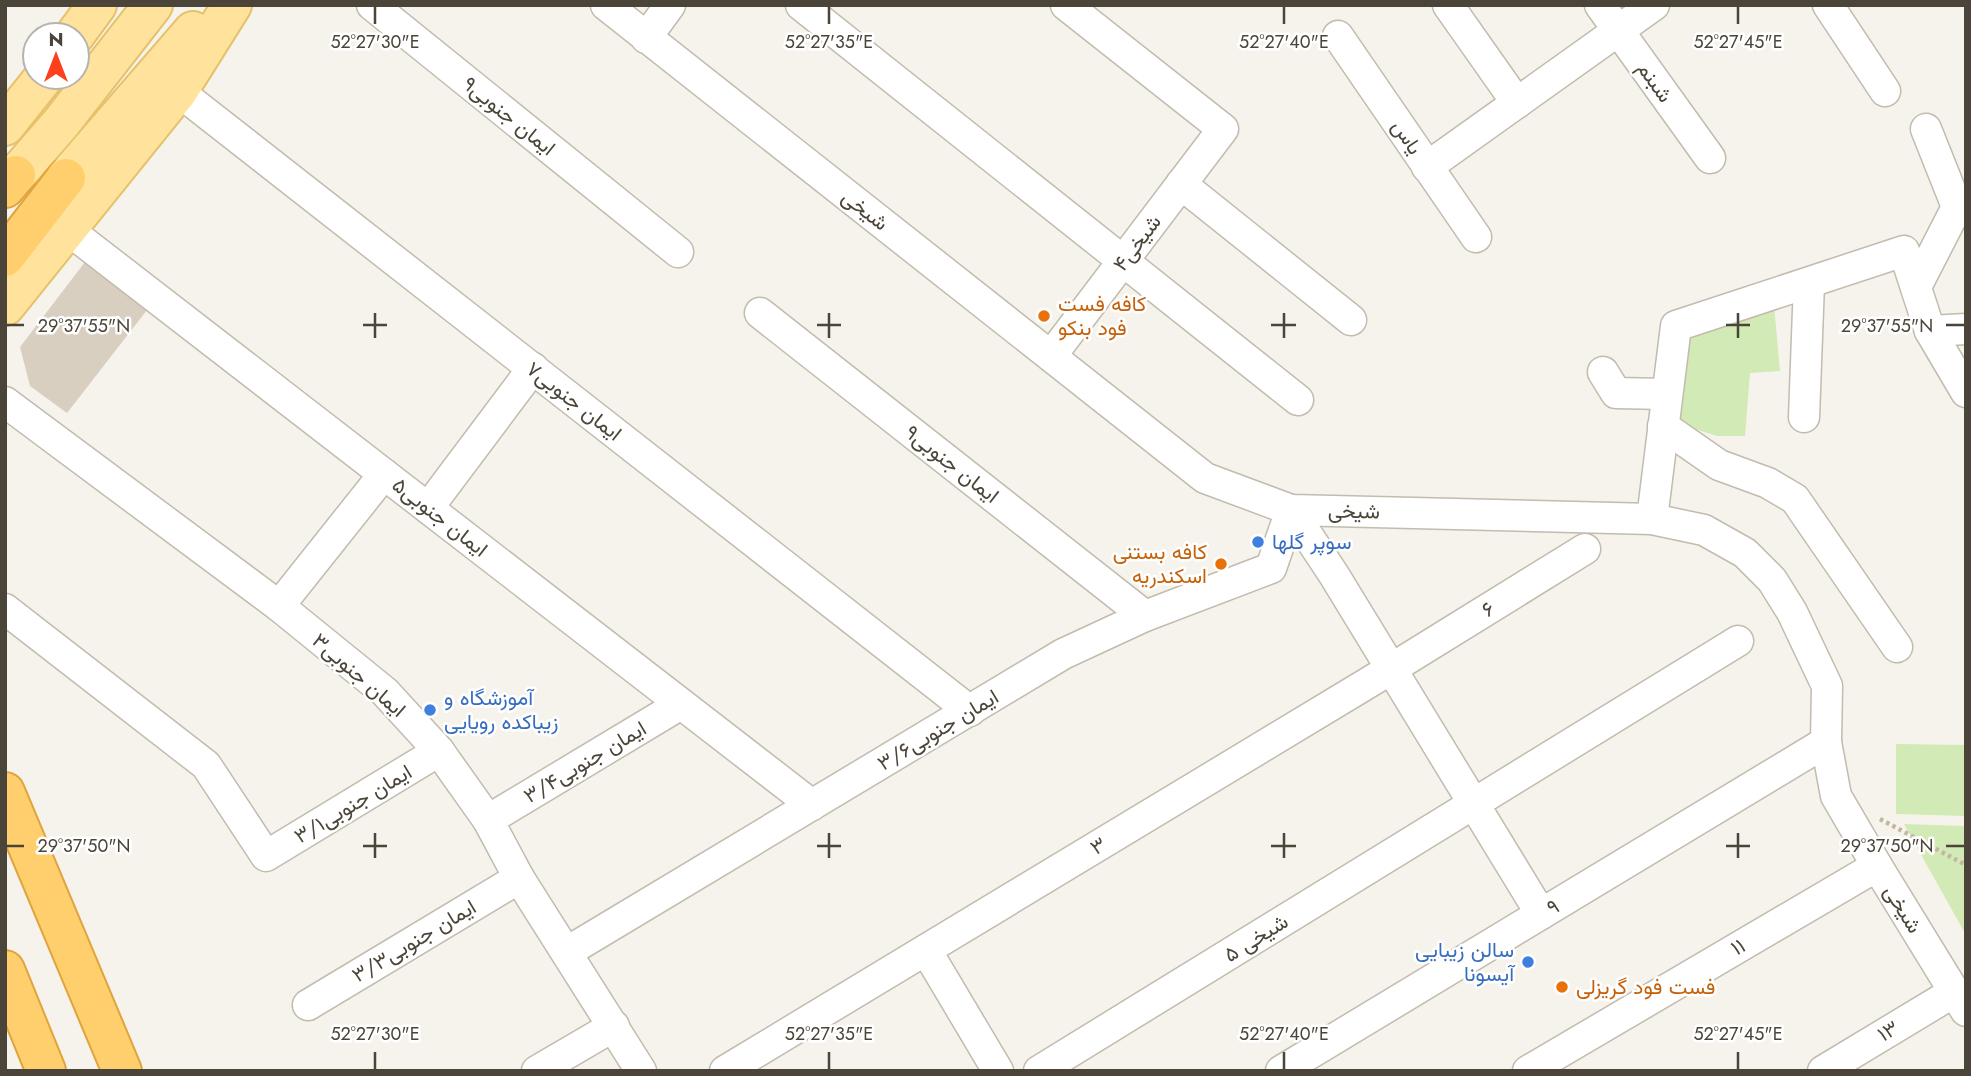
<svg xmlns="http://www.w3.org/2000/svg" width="1971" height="1076" viewBox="0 0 1971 1076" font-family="Jost,Vazirmatn,sans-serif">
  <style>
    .green { fill: #d2eab5 }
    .building { fill: #d8cfc1 }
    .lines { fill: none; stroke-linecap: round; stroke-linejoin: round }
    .minor-casing { stroke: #c2bbae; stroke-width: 33 }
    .major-casing { stroke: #e6c16a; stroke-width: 42 }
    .highway-casing { stroke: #e0a43c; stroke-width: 42 }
    .path { stroke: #c4b79f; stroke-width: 4.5; stroke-dasharray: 3.5 3.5; stroke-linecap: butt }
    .minor { stroke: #fff; stroke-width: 30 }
    .major { stroke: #ffe39c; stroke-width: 38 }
    .highway { stroke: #ffcf6e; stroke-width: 38 }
    .ticks { fill: none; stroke: #4b4439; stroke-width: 2.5 }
    .food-dot { fill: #e8710a; stroke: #fff; stroke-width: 2.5 }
    .shop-dot { fill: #3f7fe0; stroke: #fff; stroke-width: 2.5 }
    .labels { text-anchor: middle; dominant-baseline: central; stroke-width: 5; stroke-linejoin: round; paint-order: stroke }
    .street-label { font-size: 21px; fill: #4b4439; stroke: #fff }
    .food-label { font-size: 21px; fill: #c56008; stroke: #fff; text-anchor: start }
    .shop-label { font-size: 21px; fill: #366cbe; stroke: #fff; text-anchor: start }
    .ticks-label { font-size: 18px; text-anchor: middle; fill: #4b4439; stroke: #fff; stroke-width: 5; stroke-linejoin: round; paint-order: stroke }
  </style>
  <rect width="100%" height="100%" fill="#f6f3ec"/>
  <!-- green -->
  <g class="green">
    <polygon points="1774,305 1780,371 1750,373 1745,436 1717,436 1676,423 1682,364 1691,337"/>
    <polygon points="1896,744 1966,745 1966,816 1896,814"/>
    <polygon points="1904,824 1966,826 1966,935"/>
  </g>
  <!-- building -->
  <polygon class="building" points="85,262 147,310 67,413 30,386 20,347"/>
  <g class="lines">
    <defs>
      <g id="minor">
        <polyline points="372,5 678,252"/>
        <polyline points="606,5 1205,478 1291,510 1652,519 1704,530 1745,553 1772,580 1792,612 1827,686 1826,742 1836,796 1877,866 1966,1011"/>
        <polyline points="801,5 1298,400"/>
        <polyline points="1448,5 1517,103"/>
        <polyline points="1600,5 1710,158"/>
        <polyline points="1828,5 1885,91"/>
        <polyline points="1338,36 1476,237"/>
        <polyline points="646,38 670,5"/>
        <polyline points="178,91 970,711"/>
        <polyline points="1427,167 1654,5"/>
        <polyline points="1181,184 1351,320"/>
        <polyline points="67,229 812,805"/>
        <polyline points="1916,287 1957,207 1926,129"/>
        <polyline points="760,313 1145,616"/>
        <polyline points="1930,331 1966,329"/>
        <polyline points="1051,356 1223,129 1066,5"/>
        <polyline points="1603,372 1616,393 1667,394"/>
        <polyline points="5,402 279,606 385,692 439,751 488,820 519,878 641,1071"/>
        <polyline points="1804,417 1809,283"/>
        <polyline points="1663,426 1719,465 1768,483 1795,499 1897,647"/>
        <polyline points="428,508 533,368"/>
        <polyline points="1291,510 1334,575 1541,914"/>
        <polyline points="1652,519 1676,326 1904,251 1930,331 1966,392"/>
        <polyline points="279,606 384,474"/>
        <polyline points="5,609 206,765 266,856 439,751"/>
        <polyline points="488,820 681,704"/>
        <polyline points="926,950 998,1071"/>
        <polyline points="567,952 1063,654 1145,616 1271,568 1291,510"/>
        <polyline points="308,1005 519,878"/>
        <polyline points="537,1071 614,1026"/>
        <polyline points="725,1071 1391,669 1585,549"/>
        <polyline points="1039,1071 1738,641"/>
        <polyline points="1281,1071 1826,742"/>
        <polyline points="1528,1071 1877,866"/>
        <polyline points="1823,1071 1954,992"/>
      </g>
      <g id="major">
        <polyline points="75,35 97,5"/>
        <polyline points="5,126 44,77"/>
        <polyline points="16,175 61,123 153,5"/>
        <polyline points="66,178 193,31"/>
        <polyline points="5,306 178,91 232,5"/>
      </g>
      <g id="highway">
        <polyline points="5,188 16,175"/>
        <polyline points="5,257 66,178"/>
        <polyline points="5,792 122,1071"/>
        <polyline points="5,970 46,1071"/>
      </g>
    </defs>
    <!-- minor casing -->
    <use href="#minor" class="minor-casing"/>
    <!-- major casing -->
    <use href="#major" class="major-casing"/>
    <!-- highway casing -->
    <use href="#highway" class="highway-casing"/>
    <!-- path -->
    <polyline class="path" points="1880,819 1966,865"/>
    <!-- minor -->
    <use href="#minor" class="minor"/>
    <!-- major -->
    <use href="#major" class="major"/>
    <!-- highway -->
    <use href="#highway" class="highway"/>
  </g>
  <!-- ticks -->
  <path class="ticks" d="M375 7V24M829 7V24M1284 7V24M1738 7V24M375 313V338M829 313V338M1284 313V338M1738 313V338M7 325H24M363 325H387M817 325H841M1271 325H1296M1726 325H1750M1946 325H1964M375 833V858M829 833V858M1284 833V858M1738 833V858M7 846H24M363 846H387M817 846H841M1271 846H1296M1726 846H1750M1946 846H1964M375 1052V1069M829 1052V1069M1284 1052V1069M1738 1052V1069"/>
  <!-- markers -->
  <g class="food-dot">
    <circle cx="1044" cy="316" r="7"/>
    <circle cx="1221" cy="564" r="7"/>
    <circle cx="1562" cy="987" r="7"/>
  </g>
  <g class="shop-dot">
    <circle cx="1258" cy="542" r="7"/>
    <circle cx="430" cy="710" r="7"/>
    <circle cx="1528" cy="962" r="7"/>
  </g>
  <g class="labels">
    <!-- street labels -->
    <g class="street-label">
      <text transform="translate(1655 82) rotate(55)">شبنم</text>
      <text transform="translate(509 116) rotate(39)">ایمان جنوبی۹</text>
      <text transform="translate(1407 137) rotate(56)">یاس</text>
      <text transform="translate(865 210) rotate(38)">شیخی</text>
      <text transform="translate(1137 243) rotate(-53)">شیخی۴</text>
      <text transform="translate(574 401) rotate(38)">ایمان جنوبی۷</text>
      <text transform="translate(952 464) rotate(38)">ایمان جنوبی۹</text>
      <text transform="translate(1354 511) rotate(1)">شیخی</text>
      <text transform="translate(440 517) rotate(38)">ایمان جنوبی۵</text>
      <text transform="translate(1488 609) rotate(-32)">۶</text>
      <text transform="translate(359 675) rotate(41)">ایمان جنوبی۳</text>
      <text transform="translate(938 730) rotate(-31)">ایمان جنوبی۳/۶</text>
      <text transform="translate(585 762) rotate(-31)">ایمان جنوبی۳/۴</text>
      <text transform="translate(353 804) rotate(-31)">ایمان جنوبی۳/۱</text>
      <text transform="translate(1098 846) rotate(-31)">۳</text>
      <text transform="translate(1553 907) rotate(-31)">۹</text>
      <text transform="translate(1903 909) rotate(58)">شیخی</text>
      <text transform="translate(1256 938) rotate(-32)">شیخی ۵</text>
      <text transform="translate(414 941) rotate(-31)">ایمان جنوبی۳/۳</text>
      <text transform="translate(1738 947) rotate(-30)">۱۱</text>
      <text transform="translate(1888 1031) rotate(-31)">۱۳</text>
    </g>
    <!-- food labels -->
    <g class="food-label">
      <text x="1058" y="304">کافه فست<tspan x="1058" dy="24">فود بنکو</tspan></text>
      <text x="1207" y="552" text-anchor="end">کافه بستنی<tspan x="1207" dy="24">اسکندریه</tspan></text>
      <text x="1576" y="987">فست فود گریزلی</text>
    </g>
    <!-- shop labels -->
    <g class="shop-label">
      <text x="1272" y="542">سوپر گلها</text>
      <text x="444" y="698">آموزشگاه و<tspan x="444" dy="24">زیباکده رویایی</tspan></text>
      <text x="1514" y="950" text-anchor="end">سالن زیبایی<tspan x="1514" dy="24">آیسونا</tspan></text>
    </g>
  </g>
  <g class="ticks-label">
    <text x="375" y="48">52°27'30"E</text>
    <text x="829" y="48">52°27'35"E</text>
    <text x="1284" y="48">52°27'40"E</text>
    <text x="1738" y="48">52°27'45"E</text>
    <text x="84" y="332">29°37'55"N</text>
    <text x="1887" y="332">29°37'55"N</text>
    <text x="84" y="852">29°37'50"N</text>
    <text x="1887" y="852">29°37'50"N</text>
    <text x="375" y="1040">52°27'30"E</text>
    <text x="829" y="1040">52°27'35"E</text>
    <text x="1284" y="1040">52°27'40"E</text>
    <text x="1738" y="1040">52°27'45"E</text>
  </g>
  <!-- border -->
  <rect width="1971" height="1076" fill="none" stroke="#4b4439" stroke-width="14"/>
  <!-- north arrow -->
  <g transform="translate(56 56)"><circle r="33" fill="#ffffff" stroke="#b7b4b0" stroke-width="2"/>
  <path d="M0-5L12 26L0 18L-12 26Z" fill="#fc3f1d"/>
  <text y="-10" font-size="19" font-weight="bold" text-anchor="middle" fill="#4b4439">N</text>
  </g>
</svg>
